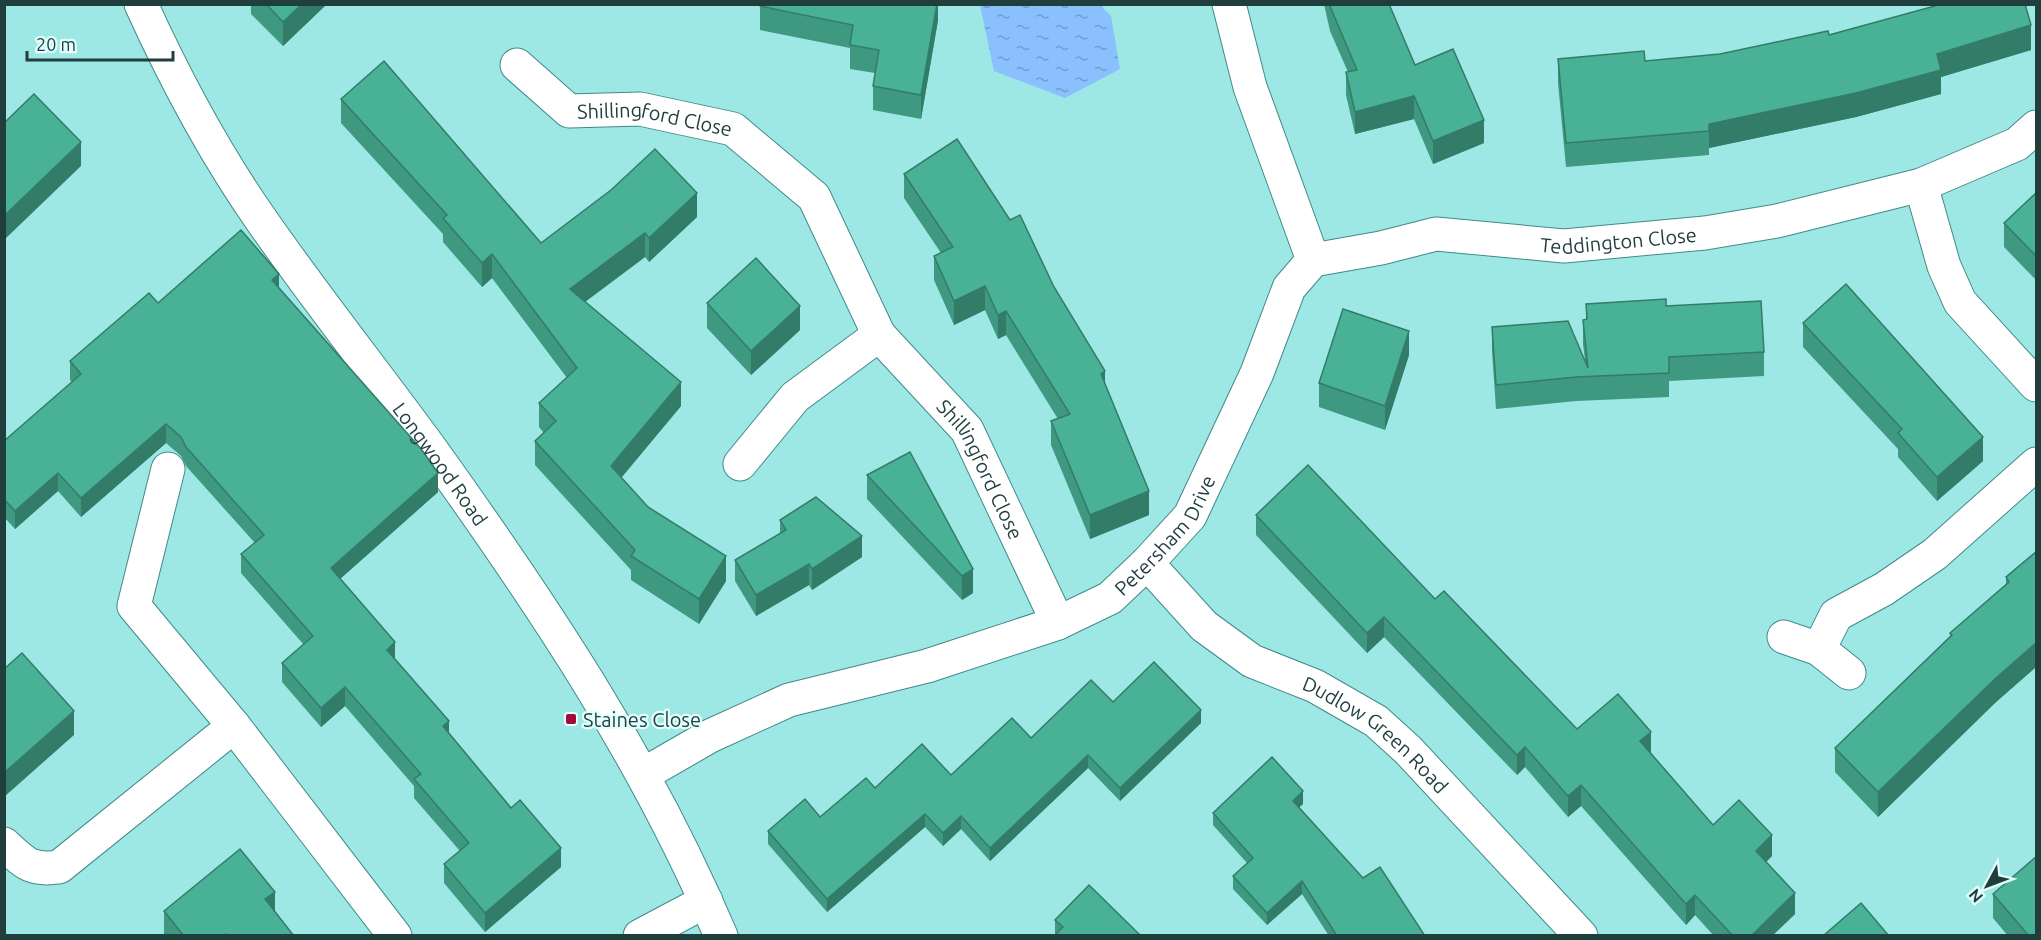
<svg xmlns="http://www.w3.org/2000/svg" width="2041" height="940" viewBox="0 0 2041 940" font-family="Ubuntu,sans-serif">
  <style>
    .water { fill: url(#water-ripples) }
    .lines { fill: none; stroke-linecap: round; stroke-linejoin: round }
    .minor-casing { stroke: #418a88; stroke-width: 35 }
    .minor { stroke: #fff; stroke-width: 33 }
    .wall { fill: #3f9880 }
    .shaded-wall { fill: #337c68 }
    .building { fill: #49b195; stroke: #337c68; stroke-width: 1.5 }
    .poi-dot { fill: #a4093c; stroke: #e3fffd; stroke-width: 2 }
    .labels { text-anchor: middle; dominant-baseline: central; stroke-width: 4.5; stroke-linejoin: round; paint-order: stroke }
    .street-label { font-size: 20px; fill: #1f3e3c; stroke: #e3fffd }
    .poi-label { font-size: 20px; fill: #1f3e3c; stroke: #e3fffd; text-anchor: start }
  </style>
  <defs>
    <pattern id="water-ripples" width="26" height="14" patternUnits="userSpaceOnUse" patternTransform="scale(1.5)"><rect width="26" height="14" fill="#8ac0fe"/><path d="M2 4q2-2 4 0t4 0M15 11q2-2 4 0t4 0" fill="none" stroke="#709dcf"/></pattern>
  </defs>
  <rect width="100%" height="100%" fill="#9de7e4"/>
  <!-- water -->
  <polygon class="water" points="980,5 1100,5 1111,16 1120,69 1065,98 994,71"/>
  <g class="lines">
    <defs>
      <g id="minor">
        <path id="s1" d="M141 4C175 79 215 154 262 221 317 300 377 375 433 452 544 607 646 759 721 936"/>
        <path id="s2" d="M517 65 569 111 640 109 733 129 814 197 879 335 967 430 1058 623"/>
        <polyline points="1921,185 1944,266 1960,302 2036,385"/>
        <path id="s3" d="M1313 260 1381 248 1436 234 1564 246 1705 233 1777 221 1921 185 2017 144 2036 127"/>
        <polyline points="740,464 795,397 879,335"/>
        <polyline points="168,469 134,606 234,726 395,936"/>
        <path id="s4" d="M1147 563 1204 626 1252 661 1315 686 1376 721 1408 750 1581 936"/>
        <polyline points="1784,637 1819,649 1849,673"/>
        <polyline points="1819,649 1836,615 1884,589 1935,554 2036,464"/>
        <path id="s5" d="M644 774 710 736 789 700 927 666 1058 623 1110 598 1147 563 1190 516 1257 373 1289 288 1313 260 1250 87 1229 4"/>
        <path d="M4 844C25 863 30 871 59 867L234 726"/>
        <polyline points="640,936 706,901"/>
      </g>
    </defs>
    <!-- minor casing -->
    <use href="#minor" class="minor-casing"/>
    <!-- minor -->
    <use href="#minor" class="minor"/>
  </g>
  <!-- wall -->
  <g class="wall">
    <polygon points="251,4 327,4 283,46 251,14"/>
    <polygon points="760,4 938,4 938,20 921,119 873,110 873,86 875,73 850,69 850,48 760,30"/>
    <polygon points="1324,4 1389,4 1415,65 1484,143 1433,164 1414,119 1355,134 1346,95 1346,72 1348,72 1330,31"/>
    <polygon points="1939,4 2025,4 2031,50 1941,77 1941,94 1856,117 1709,148 1709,155 1566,167 1558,83 1558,59 1645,61 1720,54 1829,35 1939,6"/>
    <polygon points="341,99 541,243 697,217 649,262 645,257 585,302 681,406 621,478 648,507 726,581 699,624 631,580 631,570 535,465 535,441 544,433 539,427 539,403 567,378 492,278 482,287 443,242 443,234 341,123"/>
    <polygon points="904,174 1054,287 1105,385 1149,515 1090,539 1051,445 1051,421 1058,419 1006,335 998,339 985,310 954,325 934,280 934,256 941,253 904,198"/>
    <polygon points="2037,192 2037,281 2004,247 2004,223"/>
    <polygon points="279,290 438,492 340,579 395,659 449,733 561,867 485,932 444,883 444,864 460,851 414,798 414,786 345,706 321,727 282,682 282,663 304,645 241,573 241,554 255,543 186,466 181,456 166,443 81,517 58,491 15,529 4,517 4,441 72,382 70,380 70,361 158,303"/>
    <polygon points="707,303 800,330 751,375 707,328"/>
    <polygon points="1586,304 1666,306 1764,352 1764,376 1669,381 1669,397 1576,401 1496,409 1492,351 1492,327 1585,360 1583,344 1583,320 1586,319"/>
    <polygon points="1803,323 1983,461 1937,501 1898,457 1898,449 1803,347"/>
    <polygon points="1409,355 1385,430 1319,407 1319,383"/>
    <polygon points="910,452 973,593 962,600 867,499 867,475"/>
    <polygon points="1256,515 1435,599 1577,729 1651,753 1713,825 1772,856 1766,862 1795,914 1772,936 1714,936 1695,915 1686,925 1581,806 1568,817 1525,767 1517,775 1384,637 1367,653 1256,535"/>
    <polygon points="780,520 862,557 812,590 809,585 756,616 735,581 735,560 780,534"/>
    <polygon points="2037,551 2037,666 1996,702 1878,817 1835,772 1835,748 1950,636 1950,633 2006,585 2006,577"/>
    <polygon points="1113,702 1201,723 1120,801 1088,768 990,861 961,829 943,846 925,827 827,912 768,844 768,831 820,817 875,788 951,775 1031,738"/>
    <polygon points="1303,804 1299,807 1363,878 1425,936 1329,936 1302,894 1267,925 1233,889 1233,876 1247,863 1213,825 1213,813"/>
    <polygon points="1993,894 2037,936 2008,936 1993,918"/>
    <polygon points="164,911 275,911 294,936 164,936"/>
    <polygon points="1055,920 1141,936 1055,935"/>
  </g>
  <!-- shaded-wall -->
  <g class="shaded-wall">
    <polygon points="302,4 327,4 283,46 283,22"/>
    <polygon points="937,4 938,4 938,20 921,119 921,95"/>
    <polygon points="2031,25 2031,50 1941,77 1941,94 1856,117 1709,148 1709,124"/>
    <polygon points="1414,96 1414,119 1355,134 1355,112"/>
    <polygon points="1484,120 1484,143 1433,164 1433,141"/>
    <polygon points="81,142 81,166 4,240 4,216"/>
    <polygon points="697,193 697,217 649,262 649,238"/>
    <polygon points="645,233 645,257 570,313 570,289"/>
    <polygon points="492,254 492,278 482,287 482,263"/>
    <polygon points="279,274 279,292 272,280"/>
    <polygon points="985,286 985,310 954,325 954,301"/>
    <polygon points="800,306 800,330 751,375 751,351"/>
    <polygon points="1006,311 1006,335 998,339 998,315"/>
    <polygon points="1409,331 1409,355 1385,430 1385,406"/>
    <polygon points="1105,371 1105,395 1101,374"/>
    <polygon points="681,382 681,406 611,490 611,466"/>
    <polygon points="166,424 166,443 81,517 81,498"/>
    <polygon points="1983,437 1983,461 1937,501 1937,477"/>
    <polygon points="58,473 58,491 15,529 15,511"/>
    <polygon points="438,473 438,492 331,587 331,568"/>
    <polygon points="1149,491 1149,515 1090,539 1090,515"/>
    <polygon points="862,536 862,557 812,590 812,569"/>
    <polygon points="726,556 726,581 699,624 699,599"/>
    <polygon points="809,564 809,585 756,616 756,595"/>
    <polygon points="973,569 973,593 962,600 962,576"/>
    <polygon points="1384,617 1384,637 1367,653 1367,633"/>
    <polygon points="395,642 395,661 387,650"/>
    <polygon points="2037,642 2037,666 1996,702 1878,817 1878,792 1996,678"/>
    <polygon points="345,687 345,706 321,727 321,708"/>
    <polygon points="1201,710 1201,723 1120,801 1120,788"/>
    <polygon points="74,711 74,735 4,797 4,773"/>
    <polygon points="449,721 449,739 443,726"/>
    <polygon points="1651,732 1651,753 1640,762 1640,741"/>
    <polygon points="1525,747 1525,767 1517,775 1517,755"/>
    <polygon points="1088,755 1088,768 990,861 990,848"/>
    <polygon points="1581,785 1581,806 1568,817 1568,796"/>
    <polygon points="1303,791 1303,804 1293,813 1293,801"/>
    <polygon points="925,814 925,827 827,912 827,899"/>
    <polygon points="961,816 961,829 943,846 943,833"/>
    <polygon points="1772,835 1772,856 1756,871 1756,851"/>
    <polygon points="561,848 561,867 485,932 485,913"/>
    <polygon points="1302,881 1302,894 1267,925 1267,913"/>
    <polygon points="275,892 275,925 265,899"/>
    <polygon points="1795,893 1795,914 1772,936 1751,936"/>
    <polygon points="1695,895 1695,915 1686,925 1686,904"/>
  </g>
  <!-- building -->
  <g class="building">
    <polygon points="266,4 302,4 283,22"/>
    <polygon points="760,4 937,4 921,95 873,86 879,50 850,45 853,25 760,6"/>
    <polygon points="1329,4 1389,4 1415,65 1453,49 1484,120 1433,141 1414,96 1355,112 1346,72 1357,70"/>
    <polygon points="1942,4 2025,4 2031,25 1937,54 1941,70 1856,93 1709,124 1709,131 1566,143 1558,59 1644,51 1645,61 1720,54 1828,31 1829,35"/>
    <polygon points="384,61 541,243 611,190 655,149 697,193 649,238 645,233 570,289 681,382 611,466 648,507 726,556 699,599 631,556 635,550 535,441 556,421 539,403 577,368 492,254 482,263 443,218 447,215 341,99"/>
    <polygon points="34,94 81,142 4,216 4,123"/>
    <polygon points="957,139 1010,220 1020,215 1054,287 1105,371 1101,374 1149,491 1090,515 1051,421 1070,414 1006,311 998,315 985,286 954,301 934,256 953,247 904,174"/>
    <polygon points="2037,192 2037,257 2004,223"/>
    <polygon points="241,230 279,274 272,280 422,450 438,473 331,568 395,642 387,650 449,721 443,726 511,808 520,800 561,848 485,913 444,864 469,843 414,779 421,774 345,687 321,708 282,663 313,636 241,554 264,535 186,447 181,437 166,424 81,498 58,473 15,511 4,499 4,441 81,374 70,361 149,293 158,303"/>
    <polygon points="756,258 800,306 751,351 707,303"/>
    <polygon points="1846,284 1983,437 1937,477 1898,433 1902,429 1803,323"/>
    <polygon points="1666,299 1666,306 1761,301 1764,352 1669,357 1669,373 1576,377 1496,385 1492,327 1568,321 1588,368 1583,320 1587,319 1586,304"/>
    <polygon points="1343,309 1409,331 1385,406 1319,383"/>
    <polygon points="910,452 973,569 962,576 867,475"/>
    <polygon points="1308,465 1435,599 1444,591 1577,729 1618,694 1651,732 1640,741 1713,825 1739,800 1772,835 1756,851 1795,893 1751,936 1733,936 1695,895 1686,904 1581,785 1568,796 1525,747 1517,755 1384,617 1367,633 1256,515"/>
    <polygon points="816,497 862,536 812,569 809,564 756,595 735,560 786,530 780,520"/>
    <polygon points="2037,551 2037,642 1996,678 1878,792 1835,748 1952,635 1950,633 2009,582 2006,577"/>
    <polygon points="22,653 74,711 4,773 4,669"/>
    <polygon points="1154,662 1201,710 1120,788 1088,755 990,848 961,816 943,833 925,814 827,899 768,831 805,799 820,817 866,778 875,788 922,744 951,775 1012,718 1031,738 1091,680 1113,702"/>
    <polygon points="1272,757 1303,791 1293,801 1363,878 1380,867 1425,936 1337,936 1302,881 1267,913 1233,876 1253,858 1213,813"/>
    <polygon points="240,849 275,892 265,899 294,936 227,936 226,934 224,936 184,936 164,911"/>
    <polygon points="2037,856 2037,936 2029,936 1993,894"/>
    <polygon points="1089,885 1141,936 1054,936 1063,927 1055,920"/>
    <polygon points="1861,903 1889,936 1823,936"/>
  </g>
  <!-- markers -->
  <rect class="poi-dot" x="565" y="713" width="12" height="12" rx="3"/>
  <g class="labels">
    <!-- street labels -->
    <g class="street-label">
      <text stroke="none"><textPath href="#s2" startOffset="156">Shillingford Close</textPath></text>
      <text stroke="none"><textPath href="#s3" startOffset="309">Teddington Close</textPath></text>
      <text stroke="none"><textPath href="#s1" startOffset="550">Longwood Road</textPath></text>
      <text stroke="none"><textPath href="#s2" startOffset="664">Shillingford Close</textPath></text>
      <text stroke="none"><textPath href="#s5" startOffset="585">Petersham Drive</textPath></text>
      <text stroke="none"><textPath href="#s4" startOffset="290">Dudlow Green Road</textPath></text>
    </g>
    <!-- poi labels -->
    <g class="poi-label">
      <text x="583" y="719">Staines Close</text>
    </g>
  </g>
  <!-- border -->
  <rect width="2041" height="940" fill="none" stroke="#1f3e3c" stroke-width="12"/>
  <!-- north arrow -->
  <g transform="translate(1987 886) rotate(229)" stroke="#e3fffd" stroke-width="4.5" paint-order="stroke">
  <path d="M0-4.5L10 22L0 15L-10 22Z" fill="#1f3e3c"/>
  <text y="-9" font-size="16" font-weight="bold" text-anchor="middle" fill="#1f3e3c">N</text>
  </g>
  <!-- scale -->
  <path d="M27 51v9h146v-9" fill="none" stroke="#1f3e3c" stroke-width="3"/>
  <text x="36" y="51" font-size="18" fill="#1f3e3c" stroke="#e3fffd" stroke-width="4.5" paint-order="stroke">20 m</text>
</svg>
